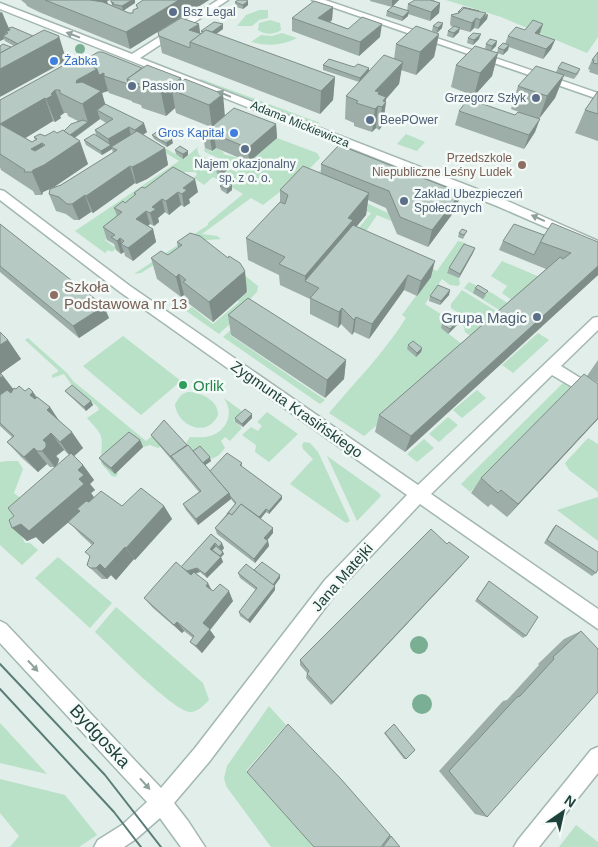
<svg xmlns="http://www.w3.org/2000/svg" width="598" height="847" viewBox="0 0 598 847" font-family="Helvetica,sans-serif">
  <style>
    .green { fill: #b8e1c7 }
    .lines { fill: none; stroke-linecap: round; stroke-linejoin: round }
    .minor-casing { stroke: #a3b7b1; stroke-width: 3 }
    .minor { fill: #fff; fill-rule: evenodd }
    .tram { stroke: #5a7c76; stroke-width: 2 }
    .tree { fill: #7aaf94 }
    .wall { fill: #9dada8; fill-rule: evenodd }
    .shaded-wall { fill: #7f8d88 }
    .building { fill: #b6c9c3; stroke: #7f8d88; fill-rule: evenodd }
    .oneway { fill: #8fa09d }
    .service-dot { fill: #5c6f8a; stroke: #f3faf7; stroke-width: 2 }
    .shop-dot { fill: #3f7fe0; stroke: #f3faf7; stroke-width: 2 }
    .education-dot { fill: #8d6e63; stroke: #f3faf7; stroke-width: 2 }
    .leisure-dot { fill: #2e9e5b; stroke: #f3faf7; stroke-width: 2 }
    .labels { text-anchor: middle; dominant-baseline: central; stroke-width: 5; stroke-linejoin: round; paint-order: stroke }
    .far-service-label { font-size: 12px; fill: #4e5e75; stroke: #f3faf7; text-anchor: start }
    .far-shop-label { font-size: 12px; fill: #366cbe; stroke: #f3faf7; text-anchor: start }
    .far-street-label { font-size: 12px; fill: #1f413b; stroke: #f3faf7 }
    .far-education-label { font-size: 12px; fill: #785e54; stroke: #f3faf7; text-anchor: end }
    .education-label { font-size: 15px; fill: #785e54; stroke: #f3faf7; text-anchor: start }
    .service-label { font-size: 15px; fill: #4e5e75; stroke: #f3faf7; text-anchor: end }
    .leisure-label { font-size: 15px; fill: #27864d; stroke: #f3faf7; text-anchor: start }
    .street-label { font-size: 15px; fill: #1f413b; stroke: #f3faf7 }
    .near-street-label { font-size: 18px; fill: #1f413b; stroke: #f3faf7 }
  </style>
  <rect width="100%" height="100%" fill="#e1eee9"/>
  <!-- green -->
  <g class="green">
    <polygon points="446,0 598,0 598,37 587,53 501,17"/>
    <polygon points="259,10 268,10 268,18 259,20 252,26 237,26 246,15"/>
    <path d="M270 20 280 23 281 30C274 35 265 35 258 30L259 23Z"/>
    <path d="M282 33 297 38C282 46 267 46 251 42L261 35 272 36Z"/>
    <polygon points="201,79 320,123 314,125 200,80"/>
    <polygon points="406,134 425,142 417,151 397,144"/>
    <polygon points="277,138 317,153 320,158 309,169 263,205 251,198 202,234 217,236 221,239 192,241 141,273 134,274 208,225 208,223 243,194 228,185 234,181 234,174 223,182 213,177 204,185 194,178 197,174 195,172 180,172 124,226 105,240 116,248 112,252 108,250 105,253 75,231 179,161 154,146 153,141 184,159 199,146 197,149 199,155 224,166 217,174 221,176 228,169 237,172 241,168 207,153 204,151 205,148 212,152 216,148 224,152 223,154 239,158 238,160 249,162"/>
    <path d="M332 157 319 181 388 213 391 221 377 215 362 237 437 271 458 241 466 243 447 272 459 278 460 284 458 286 450 285 442 279 425 304 444 316V323L441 328 467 348 364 436 329 413C356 381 384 353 406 318L402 315 430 277 353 235 371 213 307 185Z"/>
    <polygon points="502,261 542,278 517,304 502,293 507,286 491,276"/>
    <polygon points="238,270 258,286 257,292 249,300 244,311 219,334 182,308 187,311 192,307 213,324 239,302 238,300 248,292"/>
    <polygon points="469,282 492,293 512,306 504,313 464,288"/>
    <polygon points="462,290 501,314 473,338 465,332 464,327 459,322 462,315 451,308 451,304"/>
    <polygon points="249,314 250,316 230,335 325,400 320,404 223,337"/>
    <polygon points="538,333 549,340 513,373 502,365"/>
    <polygon points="123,336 181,381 141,415 83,366"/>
    <path d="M28 338 67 373 73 381 146 441 152 436 161 446 158 448 150 445 143 447 132 439 117 472 118 474 115 477 112 476 101 463C101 437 107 439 87 418L99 410 98 407 71 384 64 374 52 378V375L59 371 25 340Z"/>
    <polygon points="565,381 573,387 470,492 461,484"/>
    <polygon points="477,390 486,398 462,418 453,410"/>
    <path d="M187 392C201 392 218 400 218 415 207 439 177 426 175 404L181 395Z"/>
    <path d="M224 398 243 412 234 421 242 428 230 441 225 437 221 441 225 448 219 455 212 459 200 447 194 452 186 443 190 437C197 437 204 438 210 436 228 431 234 412 224 398Z"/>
    <polygon points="267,412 298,434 269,462 255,452 256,445 242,435 251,427 258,431 262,426 257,422"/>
    <polygon points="448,417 458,425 439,442 429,434"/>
    <polygon points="588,438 598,444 598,492 569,470 565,463"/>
    <polygon points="424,439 434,448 417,462 407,454"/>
    <polygon points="304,442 310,443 318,452 350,521 346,523 290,484 313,459 303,449 302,445"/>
    <polygon points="327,456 379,493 381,496 357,521"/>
    <polygon points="8,461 18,461 23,469 14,493 34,509 20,533 25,543 30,543 38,550 22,565 0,545 0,462"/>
    <polygon points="598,497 598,541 557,510"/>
    <polygon points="58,557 112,603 90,628 35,578"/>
    <path d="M116 607 203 683 209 700C204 705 198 712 190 712 173 711 110 646 95 632Z"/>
    <polygon points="269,706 286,725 246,771 314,847 271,847 226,786 224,778 227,766"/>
    <polygon points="0,723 47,774 0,763"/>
    <polygon points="0,779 65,795 97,835 79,847 10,847 19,836 0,813"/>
    <polygon points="576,825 598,842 598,847 559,847"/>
  </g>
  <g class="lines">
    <defs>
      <g id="minor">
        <polygon points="218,0 228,0 140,58 505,200 598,241 598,250 497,206 0,9 0,3 132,54"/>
        <polygon points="312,0 325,0 598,93 598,99"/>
        <polygon points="0,190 4,191 130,286 418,485 593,318 598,317 598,330 561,366 598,389 598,402 552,375 431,494 598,609 598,629 420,504 337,592 209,762 174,803 188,821 205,847 181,847 160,818 136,839 124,847 94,847 98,840 122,825 147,802 0,643 0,621 6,624 161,788 195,748 325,580 407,495 120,292 0,200"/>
        <polygon points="598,747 598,773 539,847 514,847 518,840 591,750"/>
      </g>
    </defs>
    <!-- minor casing -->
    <use href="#minor" class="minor-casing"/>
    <!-- minor -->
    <use href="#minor" class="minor"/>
    <!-- tram -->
    <g class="tram">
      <polyline points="0,664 105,775 161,847"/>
      <polyline points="0,689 114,812 141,847"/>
    </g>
  </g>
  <!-- trees -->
  <g class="tree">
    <circle cx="80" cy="49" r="5"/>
    <circle cx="419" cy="645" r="9"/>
    <circle cx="422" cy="704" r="10"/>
  </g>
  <!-- wall -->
  <g class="wall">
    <polygon points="21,0 110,0 107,1 108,4 112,6 111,0 135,0 135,3 123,10 129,13 133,13 137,8 136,5 143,0 209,0 130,49 39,12 27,6 26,4"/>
    <polygon points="370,0 399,0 392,7 370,1"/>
    <polygon points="435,0 434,1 440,3 439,13 430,21 408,14 408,16 402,21 386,16 387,11 407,11 408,4"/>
    <polygon points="248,1 248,5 243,9 236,7 235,2"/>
    <polygon points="333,7 332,20 330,22 348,29 380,37 359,56 292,31 292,18"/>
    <polygon points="0,11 9,28 66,59 66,61 11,47 14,46 5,41 4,39 0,41"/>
    <polygon points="458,12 486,14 488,14 487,19 478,29 474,28 470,32 459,29 459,32 453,38 447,36 448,31 453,27 451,26 450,24 451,15 458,13"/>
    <polygon points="543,24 539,34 555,40 551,49 543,59 509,47 508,50 503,55 497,53 498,48 505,44 508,36"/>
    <polygon points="433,26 442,28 437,33 432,31"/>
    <polygon points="223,29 216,34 335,77 333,100 320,114 162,53 158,32 202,34 201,31"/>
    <polygon points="439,34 434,57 416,75 401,70 399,84 386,99 383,125 379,130 376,128 372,132 354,126 354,123 345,119 346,96 359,82 323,70 323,65 369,68 369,72 394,59 396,44"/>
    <polygon points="468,38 479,39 473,45 467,43"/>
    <polygon points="497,41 496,46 491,51 498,53 492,76 474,96 451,87 456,65 485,49 486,44"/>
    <polygon points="598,52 598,75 589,72 590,70 588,69 592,60"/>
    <path d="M81 62 142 68 181 78 182 82 225 115 276 124 277 138 249 162 216 148 212 151 205 148 203 134 211 127 176 113 175 108 166 116 142 108 141 105 132 102V101L109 93 108 91 104 92 102 93 105 104 147 132 143 135 165 148 168 165 147 179 136 184 135 183 93 213 91 212 79 220H74L66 214 56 211 49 194 50 189 43 192 42 195H35L33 191 1 170 0 167V100ZM64 113H67L68 116 78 121 64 131 57 133 45 136 34 137 35 140 32 142 25 138 53 121 55 122 61 118 60 116ZM100 119 106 123 95 130 96 135 84 140 86 145 102 155 112 149 113 153 61 185 54 187 88 164 75 138Z"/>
    <polygon points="558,68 580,69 578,74 574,79 564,76 555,98 539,118 535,132 524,149 455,125 459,111 515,115 519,112 511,109 518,86 556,72"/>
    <polygon points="598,91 598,141 575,133 585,110"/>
    <polygon points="152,135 173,143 167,147 154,139"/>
    <polygon points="175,150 188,155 183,159 176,154"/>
    <polygon points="228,163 229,168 221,176 217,174 216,169"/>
    <polygon points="321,164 461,193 456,209 428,247 397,234 386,208 368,200 366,215 356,227 431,277 417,296 404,290 369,339 354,332 352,335 341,324 338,328 310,314 310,299 280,285 279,275 248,260 246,238 280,202 280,190 321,173"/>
    <polygon points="232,185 232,190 227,194 221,190 220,186"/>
    <polygon points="145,188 198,192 189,199 190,203 184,207 181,205 169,215 165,212 158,218 159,222 154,226 150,224 148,226 153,229 156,242 133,261 125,256 124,252 121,254 116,250 114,244 107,240 103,227 117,216 114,208 125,203 135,196 134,193"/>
    <polygon points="0,224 109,318 79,338 0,272"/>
    <polygon points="467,231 463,239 458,237 459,233"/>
    <polygon points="544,235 598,242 598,275 405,452 375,432 379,415 546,269 499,250 503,241"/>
    <polygon points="177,242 247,292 213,322 188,303 186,297 184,295 181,297 157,279 151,258 168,255 178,248"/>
    <polygon points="475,248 473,253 459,278 447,273 449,268"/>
    <polygon points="475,288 486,295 483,299 473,293"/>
    <polygon points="450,290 449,295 440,305 429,301 430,296"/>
    <polygon points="228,315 346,360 344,379 325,398 231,335"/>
    <polygon points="458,321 457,325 448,334 441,328 442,324"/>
    <polygon points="0,332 8,340 21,359 1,373 13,389 25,391 37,397 50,407 58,420 83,448 74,456 83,465 94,480 90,484 95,490 91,493 94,497 122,506 164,506 172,519 135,560 134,559 116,580 111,575 107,579 102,579 87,565 90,557 92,545 81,535 69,522 43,544 36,537 27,541 14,516 69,455 64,450 56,456 59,459 58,463 55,467 50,467 47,464 38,472 22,458 7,442 12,437 0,426"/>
    <polygon points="408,345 422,348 421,352 416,357 407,349"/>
    <polygon points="598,360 598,383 587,376"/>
    <polygon points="65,391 91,401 93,405 86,411 68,394"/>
    <polygon points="252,414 252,418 243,427 235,422 235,418"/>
    <polygon points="598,419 507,517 491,504 488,507 471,493 481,478"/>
    <polygon points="151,435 187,445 193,451 211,461 205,465 210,471 242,463 242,467 282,496 282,499 269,514 266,512 260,519 273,533 267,540 268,541 269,546 255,563 217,534 215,528 235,504 231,499 198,525 186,510 183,504 199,492 153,438"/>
    <polygon points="140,440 143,447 115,474 104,465 99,458"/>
    <polygon points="556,525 596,573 592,576 544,543 553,528"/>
    <polygon points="211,534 224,548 222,551 224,554 221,557 223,562 207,578 200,572 196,573 212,590 233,601 210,630 215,637 202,653 190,642 193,638 184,631 182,633 153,608 144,598 181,567"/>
    <polygon points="462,565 331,705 306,678 307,673 300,665 300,660"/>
    <polygon points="254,570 280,578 274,586 275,590 250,623 240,616 239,612 256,590 240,578 238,573"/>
    <polygon points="489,581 526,636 523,638 475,601"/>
    <polygon points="581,631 487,817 475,814 439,771 503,701 507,700 539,665 538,664 564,639"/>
    <polygon points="394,724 406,759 404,759 384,733"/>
    <polygon points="390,835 400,847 314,847"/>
  </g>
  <!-- shaded-wall -->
  <g class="shaded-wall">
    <polygon points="81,0 110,0 107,1 108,5"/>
    <polygon points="131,0 135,0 135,3 123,11 122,6"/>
    <polygon points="179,0 209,0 130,49 126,32"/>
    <polygon points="392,0 399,0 392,7"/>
    <polygon points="248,1 248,5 243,9 243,5"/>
    <polygon points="440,3 439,13 430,21 431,12"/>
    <polygon points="333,7 332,20 322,28 318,18"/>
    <polygon points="409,11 408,16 402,21 403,17"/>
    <polygon points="2,12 11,34 5,32 7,37 3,36 4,39 0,41 0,13"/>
    <polygon points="486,13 485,17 488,14 487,19 478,29 480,20"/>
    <polygon points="476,18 474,28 470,32 472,23"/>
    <polygon points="443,23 442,28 437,33 438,28"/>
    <polygon points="199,24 201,40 189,30"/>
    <polygon points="223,24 223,29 209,39 209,34"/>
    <polygon points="382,24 380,37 359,56 360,42"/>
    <polygon points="543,24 540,33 532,42 535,33"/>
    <polygon points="460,28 459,32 453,38 454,33"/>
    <polygon points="439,34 434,57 416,75 420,52"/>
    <polygon points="481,34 479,39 473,45 474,40"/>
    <polygon points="59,36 66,59 66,61 0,97 0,69"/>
    <polygon points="555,40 551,49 543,59 546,49"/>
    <polygon points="497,41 496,46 491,51 492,46"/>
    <polygon points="509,45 508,50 503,55 504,50"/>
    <polygon points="498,53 492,76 474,96 480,73"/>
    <polygon points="403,62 399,84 386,99 385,103 386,102 383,125 379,130 382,107 378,106 376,128 372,132 375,109 375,91"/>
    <polygon points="369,68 369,72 359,82 360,78"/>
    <polygon points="97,69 104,73 104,76 108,91 102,93 108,114 97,110 100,119 68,142 67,137 88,122 76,83 77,80"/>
    <polygon points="564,75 555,98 539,119 547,96"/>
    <polygon points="335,77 333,100 320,114 321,91"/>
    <polygon points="181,78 184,95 172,90 175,108 166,116 161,93"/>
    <polygon points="55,90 64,113 60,116 61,118 55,122 46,99"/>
    <polygon points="223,94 225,117 212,128 209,105"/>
    <polygon points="45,98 53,121 11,147 0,124"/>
    <polygon points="540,119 535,132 524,149 529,135"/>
    <polygon points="144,123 147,132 137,139 135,130"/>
    <polygon points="276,124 277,138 249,162 248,148"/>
    <polygon points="129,127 131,136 112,147 112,149 102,155 101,151 110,145 108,139"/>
    <polygon points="214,134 216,148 212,151 210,138"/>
    <polygon points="172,139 173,143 167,147 166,143"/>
    <polygon points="80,141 88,164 54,187 43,192 42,195 32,172 31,149 42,143 49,161"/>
    <polygon points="165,148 168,165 147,179 136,184 132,167"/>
    <polygon points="188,151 188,155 183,159 183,154"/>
    <polygon points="228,163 229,168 221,176 220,171"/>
    <polygon points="130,166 135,183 93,213 86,196"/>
    <polygon points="195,179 198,192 189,199 190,203 184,207 182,194 183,188"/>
    <polygon points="232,185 232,190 227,194 227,189"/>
    <polygon points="178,192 181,205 169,215 166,201"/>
    <polygon points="369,193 366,215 352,232 305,281 305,297 305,276 348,218"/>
    <polygon points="461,193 456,209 428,247 432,230"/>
    <polygon points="85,195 91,212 79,220 72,204"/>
    <polygon points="162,199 165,212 158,218 159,222 154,226 150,213 152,207"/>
    <polygon points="146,211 150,224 140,232 136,219"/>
    <polygon points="153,229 156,242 133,261 128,248"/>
    <polygon points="120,238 122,244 121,244 124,252 121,254 117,241"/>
    <polygon points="475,248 473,253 459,278 460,274"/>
    <polygon points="435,261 431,277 417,296 421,281"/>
    <polygon points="598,266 598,275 405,452 411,436"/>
    <polygon points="245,271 247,292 213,322 209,302"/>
    <polygon points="179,274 184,295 181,297 176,277"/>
    <polygon points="408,275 404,290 369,339 372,324"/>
    <polygon points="450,290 449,295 440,305 441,301"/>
    <polygon points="104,306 109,318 79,338 73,326"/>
    <polygon points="342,308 341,324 338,328 339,312"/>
    <polygon points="356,317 354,332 352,335 354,320"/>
    <polygon points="458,321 457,325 448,334 450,329"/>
    <polygon points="8,340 21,359 0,374 0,345"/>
    <polygon points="422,348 421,352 416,357 417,353"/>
    <polygon points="346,360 344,379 325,398 327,380"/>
    <polygon points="3,376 17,394 0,403 0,378"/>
    <polygon points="33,392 46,410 30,395"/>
    <polygon points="91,401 93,405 86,411 84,407"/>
    <polygon points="50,407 62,425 47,410"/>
    <polygon points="252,414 252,418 243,427 242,424"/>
    <polygon points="598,418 598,419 507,517 518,504"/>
    <polygon points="72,432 83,448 72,458 60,442"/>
    <polygon points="51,433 64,450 56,456 59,459 58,463 55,467 42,451 43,440"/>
    <polygon points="140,440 143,447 115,474 111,468"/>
    <polygon points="34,448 47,464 38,472 24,457"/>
    <polygon points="210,457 211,461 204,466 202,463"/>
    <polygon points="83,465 94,480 90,484 95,490 91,493 95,499 43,544 36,537 27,541 12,528 79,479 78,470"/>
    <polygon points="229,493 231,499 198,525 196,519"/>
    <polygon points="282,496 282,499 269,514 269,511"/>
    <polygon points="164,506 172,519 135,560 126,548"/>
    <polygon points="266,509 266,512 258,522 257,519"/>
    <polygon points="273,528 273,533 265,543 264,538"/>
    <polygon points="268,541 269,546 255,563 254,559"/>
    <polygon points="215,543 216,548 213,553 210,549"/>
    <polygon points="222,543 224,548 221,552 219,547"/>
    <polygon points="125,547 134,559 116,580 105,569"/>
    <polygon points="223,552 224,554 221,557 223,562 207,578 205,574"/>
    <polygon points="469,557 462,565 331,705 333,702"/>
    <polygon points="100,564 111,575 107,579 96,568"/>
    <polygon points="197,568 200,572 186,576 184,572"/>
    <polygon points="280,575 280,578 273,588 272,585"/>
    <polygon points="208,583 213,593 206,586"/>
    <polygon points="275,586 275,590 250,623 248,620"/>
    <polygon points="229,591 233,601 210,630 215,637 202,653 196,646 203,623"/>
    <polygon points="177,622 184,631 182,633 174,625"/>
  </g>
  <!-- building -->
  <g class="building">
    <polygon points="45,0 90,0 103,2 129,13 133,13 133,10 138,8 136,5 143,0 179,0 126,32"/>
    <polygon points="111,0 132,0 122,6 112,4 114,3 111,2"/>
    <polygon points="238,0 246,0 248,1 243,5 235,2"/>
    <polygon points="415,0 430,0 440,3 431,12 408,4"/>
    <polygon points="314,1 333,7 318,18 348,29 362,17 382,24 360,42 292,18"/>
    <polygon points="393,6 409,11 403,17 387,11"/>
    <polygon points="463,7 479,11 464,8 460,12 458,12"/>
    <polygon points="464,8 486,13 480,20 476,18 472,23 452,16 451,15 459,13"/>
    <polygon points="181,18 199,24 189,30 202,34 190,42 190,48 159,36 158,32"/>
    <polygon points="533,20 543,24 535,33 555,40 546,49 508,36 516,27 525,30"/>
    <polygon points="214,22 223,24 212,32 206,30 204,32 201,31"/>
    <polygon points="438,22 443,23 438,28 433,26"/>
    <polygon points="416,26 439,34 420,52 396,44"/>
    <polygon points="454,26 460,28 454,33 448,31"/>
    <polygon points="12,27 33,36 18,44 3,36 8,33 5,32 10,30 9,28"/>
    <polygon points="44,30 59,36 58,38 0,69 0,53"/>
    <polygon points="206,30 335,77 321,91 190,42"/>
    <polygon points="473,33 481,34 474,40 468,38"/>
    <polygon points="490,39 497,41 492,46 486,44"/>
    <polygon points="503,43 509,45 504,50 498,48"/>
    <polygon points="3,44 11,47 0,53 0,46"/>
    <polygon points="475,46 498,53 480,73 456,65"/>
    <polygon points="98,52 102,52 142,68 127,79 128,84 104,76 104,73 99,75 97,69 81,62"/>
    <polygon points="598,52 598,64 593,63 594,60 592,60"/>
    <polygon points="384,55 403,62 375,91 379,92 378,94 386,97 383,101 386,102 382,107 378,106 375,109 356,103 358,101 346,96"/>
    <path d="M75 59 97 69 77 80 76 83 82 82 101 91 82 104 60 93V90H55L51 94 53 95 46 99 45 98 0 124 32 142 37 139 34 137 40 134 45 136 54 131 57 133 63 130 80 141 44 165 33 170 32 172H24L25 170 0 154V100ZM42 143 45 145 35 151 31 149Z"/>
    <polygon points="329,59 354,67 358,64 369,68 360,78 323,65"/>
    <polygon points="562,62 580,69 576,74 558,68"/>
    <polygon points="147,65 181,78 161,93 136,86 139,84 127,79"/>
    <polygon points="536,66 564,75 547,96 518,86"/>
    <polygon points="185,79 223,94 209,105 172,90"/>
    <polygon points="598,91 598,114 585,110"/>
    <polygon points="468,99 515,115 518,112 540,119 529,135 459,111"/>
    <polygon points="105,104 144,123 135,130 129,127 108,139 95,130 113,119 97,110"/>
    <polygon points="234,108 276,124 248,148 214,134 210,138 203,134"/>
    <polygon points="83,120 88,122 70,135 64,131 71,124"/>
    <polygon points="137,131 165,148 142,162 132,167 130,166 86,196 85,195 72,204 67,204 59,197 49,194 50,189 61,185 117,150 111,147"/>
    <polygon points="158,131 172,139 166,143 152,135"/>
    <polygon points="94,134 111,145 101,151 84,140"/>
    <polygon points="339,145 461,193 432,230 400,217 389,191 321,164"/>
    <polygon points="180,146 188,151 183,154 175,150"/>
    <polygon points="224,162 228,163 220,171 216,169"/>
    <polygon points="303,166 369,193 348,218 353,220 305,276 279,264 285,257 246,238 280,202 285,204 288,195 280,190"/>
    <polygon points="173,167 195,179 183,188 187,190 182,194 178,192 166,201 162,199 152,207 156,209 150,213 146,211 136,219 153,229 128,248 121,244 124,241 120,238 117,241 111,237 115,235 103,227 122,212 114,208 123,201 125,203 136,194 134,193 142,187 145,188"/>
    <polygon points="225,182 232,185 227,189 220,186"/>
    <polygon points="552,223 598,242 598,266 411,436 379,415 558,259 560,257 563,259 571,253 540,242"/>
    <polygon points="0,224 104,306 73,326 0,266"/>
    <polygon points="514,224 544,235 534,255 503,241"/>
    <polygon points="353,225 435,261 421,281 408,275 372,324 356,317 354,320 342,308 339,312 310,298 319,288 305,281"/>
    <polygon points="462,229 467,231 464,235 459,233"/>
    <polygon points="190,233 200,236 228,258 229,256 240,263 245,271 209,302 183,282 186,280 179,274 176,277 151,258 161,251 168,255 182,245 177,242"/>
    <polygon points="464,244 475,248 460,274 449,268"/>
    <polygon points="438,285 450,290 441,301 430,296"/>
    <polygon points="478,285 488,291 485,294 475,288"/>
    <polygon points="248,298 346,360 327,380 228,315"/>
    <polygon points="448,316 458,321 450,329 442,324"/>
    <polygon points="0,332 8,340 0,345"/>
    <polygon points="413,341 422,348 417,353 408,345"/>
    <polygon points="0,373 3,376 0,378"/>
    <polygon points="584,374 598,384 598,418 518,504 501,490 498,493 481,478"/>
    <polygon points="72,385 91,401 84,407 65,391"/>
    <polygon points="19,386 25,391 29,388 33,392 30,395 35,399 37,397 50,407 47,410 72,432 60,442 51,433 43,440 46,443 46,447 42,451 37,451 34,448 24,457 7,442 14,436 0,423 0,395 7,390 11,393 14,388 16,389"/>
    <polygon points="245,409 252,414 242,424 235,418"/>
    <polygon points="164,420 187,445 171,456 173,459 151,435"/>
    <polygon points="129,432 140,440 111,468 99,458"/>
    <polygon points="188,445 229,493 196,519 183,504 201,491 171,456"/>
    <polygon points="200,446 210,457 203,463 193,451"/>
    <polygon points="71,453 83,465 78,470 84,475 79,479 84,484 29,531 21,524 12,528 9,520 14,516 8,508"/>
    <polygon points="227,453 242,463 240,465 282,496 269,511 266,509 259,517 241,504 232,515 229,513 227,514 236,503 230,496 229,493 210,471"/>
    <polygon points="141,488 164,506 126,548 125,547 105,569 100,564 96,568 90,568 87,565 90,556 85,552 94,543 68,522 80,511 77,509 86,501 89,502 101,491 122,506"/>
    <polygon points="241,504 273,528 264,538 268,541 254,559 215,528 229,513 232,515"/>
    <polygon points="556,525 598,552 598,569 596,573 547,540"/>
    <polygon points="431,529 447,544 449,542 469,557 333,702 307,674 309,671 300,660"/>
    <polygon points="211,534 222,543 219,547 215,543 210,549 221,557 205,574 197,568 187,571 181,567"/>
    <polygon points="216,546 223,552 220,556 212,550"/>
    <polygon points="176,562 191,575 194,572 208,583 206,586 213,591 220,584 229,591 203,623 210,629 196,646 190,642 194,636 177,622 174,625 144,598"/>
    <polygon points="262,562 280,575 273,585 254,570"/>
    <polygon points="246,564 275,586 248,620 239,612 257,588 238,573"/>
    <polygon points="489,581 538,617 526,636 477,599"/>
    <polygon points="581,631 598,649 598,692 487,817 449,771 517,697 520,696 554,659 553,657"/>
    <polygon points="288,724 341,779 390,835 381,847 314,847 247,772"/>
    <polygon points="394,724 415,750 406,759 385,733"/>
    <polygon points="391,836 400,847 383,847"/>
  </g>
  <!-- one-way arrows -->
  <defs><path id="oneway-solid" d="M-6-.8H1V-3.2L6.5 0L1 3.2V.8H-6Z" transform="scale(1.25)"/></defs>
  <g class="oneway">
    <use href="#oneway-solid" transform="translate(73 35) rotate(-159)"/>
    <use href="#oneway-solid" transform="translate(224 94) rotate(-158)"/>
    <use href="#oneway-solid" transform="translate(538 218) rotate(-156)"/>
    <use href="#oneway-solid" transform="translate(33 666) rotate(47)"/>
    <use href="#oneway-solid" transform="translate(145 784) rotate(48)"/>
  </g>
  <!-- markers -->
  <g class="service-dot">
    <circle cx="173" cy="12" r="5"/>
    <circle cx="132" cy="86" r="5"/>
    <circle cx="536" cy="98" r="5"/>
    <circle cx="370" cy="120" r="5"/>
    <circle cx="245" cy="149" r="5"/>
    <circle cx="404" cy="201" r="5"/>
    <circle cx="537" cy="317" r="5"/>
  </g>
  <g class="shop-dot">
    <circle cx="54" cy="61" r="5"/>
    <circle cx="234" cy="133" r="5"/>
  </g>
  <g class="education-dot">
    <circle cx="522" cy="165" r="5"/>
    <circle cx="54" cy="295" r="5"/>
  </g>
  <circle class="leisure-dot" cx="183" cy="385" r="5"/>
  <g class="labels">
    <!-- far-service labels -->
    <g class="far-service-label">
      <text x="183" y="12">Bsz Legal</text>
      <text x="142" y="86">Passion</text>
      <text x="526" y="98" text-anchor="end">Grzegorz Szłyk</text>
      <text x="380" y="120">BeePOwer</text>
      <text x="245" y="164" text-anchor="middle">Najem okazjonalny<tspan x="245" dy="14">sp. z o. o.</tspan></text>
      <text x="414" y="194">Zakład Ubezpieczeń<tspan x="414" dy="14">Społecznych</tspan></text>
    </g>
    <!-- far-shop labels -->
    <g class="far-shop-label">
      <text x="64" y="61">Żabka</text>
      <text x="224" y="133" text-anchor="end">Gros Kapitał</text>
    </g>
    <!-- far-street labels -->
    <g class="far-street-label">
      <text transform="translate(300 124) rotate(22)">Adama Mickiewicza</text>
    </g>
    <!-- far-education labels -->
    <g class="far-education-label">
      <text x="512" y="158">Przedszkole<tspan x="512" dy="14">Niepubliczne Leśny Ludek</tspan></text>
    </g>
    <!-- education labels -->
    <g class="education-label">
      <text x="64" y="286">Szkoła<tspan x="64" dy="17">Podstawowa nr 13</tspan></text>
    </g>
    <!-- service labels -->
    <g class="service-label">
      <text x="527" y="317">Grupa Magic</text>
    </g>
    <!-- leisure labels -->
    <g class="leisure-label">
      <text x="193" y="385">Orlik</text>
    </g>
    <!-- street labels -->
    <g class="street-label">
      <text transform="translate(297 409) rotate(35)">Zygmunta Krasińskiego</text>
      <text transform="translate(342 577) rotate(-49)">Jana Matejki</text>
    </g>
    <!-- near-street labels -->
    <g class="near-street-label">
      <text transform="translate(100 736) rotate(47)">Bydgoska</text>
    </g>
  </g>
  <!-- north arrow -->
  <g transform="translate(563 812) rotate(34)" stroke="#f3faf7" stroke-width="4" paint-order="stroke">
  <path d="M0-4L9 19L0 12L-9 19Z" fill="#1f413b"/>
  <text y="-8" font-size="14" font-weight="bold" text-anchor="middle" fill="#1f413b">N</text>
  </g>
</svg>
